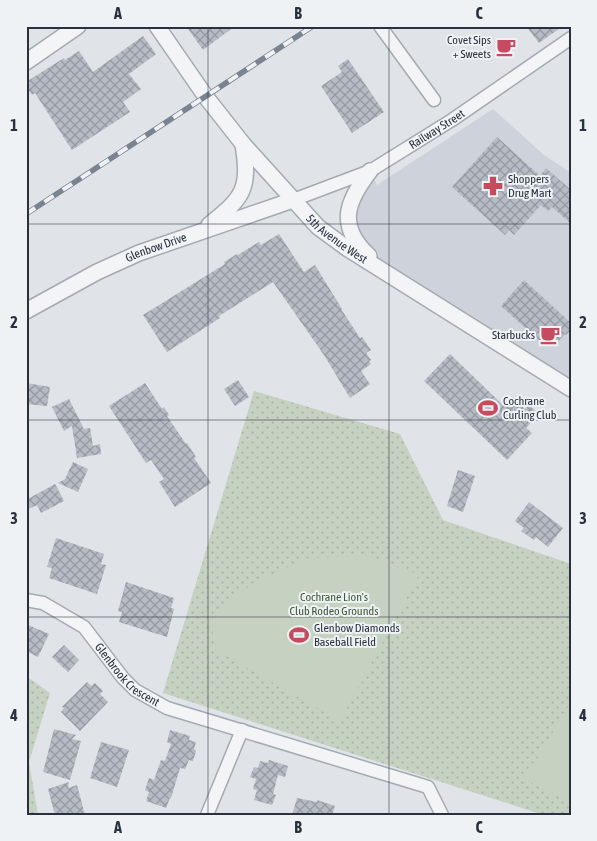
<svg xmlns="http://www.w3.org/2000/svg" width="597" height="841" viewBox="0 0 597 841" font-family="'Asap Condensed',sans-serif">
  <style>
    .built { fill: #ced2da }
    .grass { fill: url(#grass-dots) }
    .pitch { fill: #c5d1c1 }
    .building { fill: url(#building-cross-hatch) }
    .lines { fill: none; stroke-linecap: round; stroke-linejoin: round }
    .minor-casing { stroke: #a5aab2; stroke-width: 15 }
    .tertiary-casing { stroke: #a5aab2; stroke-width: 18 }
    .minor { stroke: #f2f4f6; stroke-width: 12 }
    .tertiary { stroke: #f2f4f6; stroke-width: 15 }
    .rail-casing { stroke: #7a8390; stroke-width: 5.5 }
    .rail { stroke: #eff2f5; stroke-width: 4; stroke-dasharray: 11; stroke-linecap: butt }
    .grid { fill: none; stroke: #29313e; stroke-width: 1; stroke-opacity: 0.55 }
    .labels { text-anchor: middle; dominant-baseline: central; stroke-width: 4; stroke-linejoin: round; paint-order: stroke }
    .poi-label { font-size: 12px; fill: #29313e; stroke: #eff2f5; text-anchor: start }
    .street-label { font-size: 12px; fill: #29313e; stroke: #eff2f5 }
    .park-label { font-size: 12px; fill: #3e5937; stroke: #eff2f5 }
    .neatline { fill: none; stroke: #29313e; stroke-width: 2 }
    .grid-label { font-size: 16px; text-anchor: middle; font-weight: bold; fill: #29313e }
  </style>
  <defs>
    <pattern id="grass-dots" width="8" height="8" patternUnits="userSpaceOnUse" patternTransform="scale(1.25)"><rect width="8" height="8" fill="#c5d1c1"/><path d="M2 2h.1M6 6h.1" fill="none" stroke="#a9b4a7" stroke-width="1.8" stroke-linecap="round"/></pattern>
    <pattern id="building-cross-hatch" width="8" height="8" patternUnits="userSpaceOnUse" patternTransform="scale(1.25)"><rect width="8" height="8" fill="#b7bcc4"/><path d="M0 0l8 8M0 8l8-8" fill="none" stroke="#9599a1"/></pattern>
  </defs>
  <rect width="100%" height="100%" fill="#e0e3e8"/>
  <!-- built -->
  <polygon class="built" points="493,109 544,155 571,173 571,389 364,250 350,204 370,171 377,185"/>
  <!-- grass -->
  <g class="grass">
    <polygon points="254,391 400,434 443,520 571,564 571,815 544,815 163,693"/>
    <polygon points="26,676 50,693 29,762 38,815 26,815"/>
  </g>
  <!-- pitch -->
  <g class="pitch">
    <polygon points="369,556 419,575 340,721 216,650 210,621 251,584 307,558"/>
    <polygon points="571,702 571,803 525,779"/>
  </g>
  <!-- building -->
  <g class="building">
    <polygon points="186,26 235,26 203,50"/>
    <polygon points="526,26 563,26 539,43"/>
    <polygon points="143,36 156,54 129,74 141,89 123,102 130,112 72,150 35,93 32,95 26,86 26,82 64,58 65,60 79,51 93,72"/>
    <polygon points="348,59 384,112 352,133 321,86 342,72 338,66"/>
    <polygon points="497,137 540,176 546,168 571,190 571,224 552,207 548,211 541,205 514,235 509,230 505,235 452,187"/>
    <polygon points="279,234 304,272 315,265 342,309 341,309 360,338 362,337 371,350 366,353 371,360 369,361 371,364 361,371 370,384 350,398 324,355 273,282 219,316 220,318 167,352 143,315 225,264 224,262 237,254 238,255 259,242 261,245"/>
    <polygon points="524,280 571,323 571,330 566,335 565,334 554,346 545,346 501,306"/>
    <polygon points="450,354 504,406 513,397 525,409 529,405 539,414 526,428 532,433 507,460 424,381"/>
    <polygon points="238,380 249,397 235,406 224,389"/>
    <polygon points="26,383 50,387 47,406 26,404"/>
    <polygon points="145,383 162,409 164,407 169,415 167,416 186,444 187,443 196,457 194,458 211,483 175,507 159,482 164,479 151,460 146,463 109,406"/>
    <polygon points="69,399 84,429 90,428 93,446 100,444 101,454 77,458 72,426 64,431 52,407"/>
    <polygon points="73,462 88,469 78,492 58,483 65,479"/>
    <polygon points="458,470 475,476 463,512 447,506"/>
    <polygon points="55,484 64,501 41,513 37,505 26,510 26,500"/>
    <polygon points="529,502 563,528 548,547 536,537 534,540 521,531 524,528 515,521"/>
    <polygon points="56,538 104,554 101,564 106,565 97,594 49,578 52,568 47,567"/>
    <polygon points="126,582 174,598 171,608 174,609 167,637 119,622 122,612 118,611"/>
    <polygon points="26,624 49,634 38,657 26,651"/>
    <polygon points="64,645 79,660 68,672 52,657"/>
    <polygon points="87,682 91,686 95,683 103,691 100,694 108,702 80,731 61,712 64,708 62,707"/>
    <polygon points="54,729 76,735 72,739 81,741 70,780 43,772"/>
    <polygon points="170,730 190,736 189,740 196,742 194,749 196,751 193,761 189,760 185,769 180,768 171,798 170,798 166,808 146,801 149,792 145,790 149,778 154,780 161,760 165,761 171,744 167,742"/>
    <polygon points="101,742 129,750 117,787 90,778"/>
    <polygon points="269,760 288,766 285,777 278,775 273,794 276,795 272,805 254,800 257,790 253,789 256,779 250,777 254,767 258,768 260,761 268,763"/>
    <polygon points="69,782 68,788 77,785 85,815 55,815 48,789"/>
    <polygon points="297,798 317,802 317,800 335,806 332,815 292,815"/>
  </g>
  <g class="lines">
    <defs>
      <g id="minor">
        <polyline points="380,26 434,100"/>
        <path id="s1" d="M293 200 370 171 452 120 571 38"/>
        <path id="s2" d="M26 600 43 603 84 627 123 678 135 690 167 708 428 787 442 815"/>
        <polyline points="207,815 242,730"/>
      </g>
      <g id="tertiary">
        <path id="s3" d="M157 26 206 97 243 144 318 227 348 249 571 389"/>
        <polyline points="26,62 78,26"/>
        <path d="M209 225C244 197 250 189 243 144"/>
        <path d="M369 256C337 226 346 202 370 171"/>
        <path id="s4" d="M26 311 97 272 139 253 293 200"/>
      </g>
    </defs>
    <!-- minor casing -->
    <use href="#minor" class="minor-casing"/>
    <!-- tertiary casing -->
    <use href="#tertiary" class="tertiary-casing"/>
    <!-- minor -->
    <use href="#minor" class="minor"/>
    <!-- tertiary -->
    <use href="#tertiary" class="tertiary"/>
    <defs>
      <polyline id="rail" points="26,214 313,26"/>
    </defs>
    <!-- rail casing -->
    <use href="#rail" class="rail-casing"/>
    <!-- rail -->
    <use href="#rail" class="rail"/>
  </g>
  <!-- grid -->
  <path class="grid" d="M208 26V815M389 26V815M26 224H571M26 420H571M26 617H571"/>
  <!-- icons -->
  <defs>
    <symbol id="cafe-bare" viewBox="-9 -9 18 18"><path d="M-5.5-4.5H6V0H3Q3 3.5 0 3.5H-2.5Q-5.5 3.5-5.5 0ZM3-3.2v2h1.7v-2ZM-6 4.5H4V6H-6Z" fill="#c64b5f" stroke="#eff2f5" stroke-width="2.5" paint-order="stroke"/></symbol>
    <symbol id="pharmacy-bare" viewBox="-9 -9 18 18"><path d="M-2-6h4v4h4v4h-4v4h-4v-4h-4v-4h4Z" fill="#c64b5f" stroke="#eff2f5" stroke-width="2.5" paint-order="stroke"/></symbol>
    <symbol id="stadium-bare" viewBox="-9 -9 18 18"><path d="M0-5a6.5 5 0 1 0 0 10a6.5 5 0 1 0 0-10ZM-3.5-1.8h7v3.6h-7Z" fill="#c64b5f" stroke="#eff2f5" stroke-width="2.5" paint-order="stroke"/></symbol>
  </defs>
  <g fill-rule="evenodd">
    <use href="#cafe-bare" x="492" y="33" width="28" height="28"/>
    <use href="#pharmacy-bare" x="479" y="172" width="28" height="28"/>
    <use href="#cafe-bare" x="536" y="321" width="28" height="28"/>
    <use href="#stadium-bare" x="474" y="394" width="28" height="28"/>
    <use href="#stadium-bare" x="285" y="621" width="28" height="28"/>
  </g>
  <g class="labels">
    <!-- poi labels -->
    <g class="poi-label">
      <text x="491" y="40" text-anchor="end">Covet Sips<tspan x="491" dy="14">+ Sweets</tspan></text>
      <text x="508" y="179">Shoppers<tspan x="508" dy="14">Drug Mart</tspan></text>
      <text x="535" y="335" text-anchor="end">Starbucks</text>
      <text x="503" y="401">Cochrane<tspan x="503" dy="14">Curling Club</tspan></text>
      <text x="314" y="628">Glenbow Diamonds<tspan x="314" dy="14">Baseball Field</tspan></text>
    </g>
    <!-- street labels -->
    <g class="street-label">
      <text stroke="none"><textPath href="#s1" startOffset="161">Railway Street</textPath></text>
      <text stroke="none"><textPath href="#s3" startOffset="280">5th Avenue West</textPath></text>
      <text stroke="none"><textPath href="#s4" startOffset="145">Glenbow Drive</textPath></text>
      <text stroke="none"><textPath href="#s2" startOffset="130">Glenbrook Crescent</textPath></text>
    </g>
    <!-- park labels -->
    <g class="park-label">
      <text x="334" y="597">Cochrane Lion's<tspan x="334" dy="14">Club Rodeo Grounds</tspan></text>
    </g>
  </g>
  <!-- border -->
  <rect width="597" height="841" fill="none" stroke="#eff2f5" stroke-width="55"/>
  <rect x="28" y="28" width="542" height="786" class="neatline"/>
  <g class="grid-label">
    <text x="118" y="19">A</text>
    <text x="298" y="19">B</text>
    <text x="479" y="19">C</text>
    <text x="14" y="131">1</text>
    <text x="583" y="131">1</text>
    <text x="14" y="328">2</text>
    <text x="583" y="328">2</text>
    <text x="14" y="524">3</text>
    <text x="583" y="524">3</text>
    <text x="14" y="721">4</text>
    <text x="583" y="721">4</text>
    <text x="118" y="833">A</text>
    <text x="298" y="833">B</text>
    <text x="479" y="833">C</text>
  </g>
</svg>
